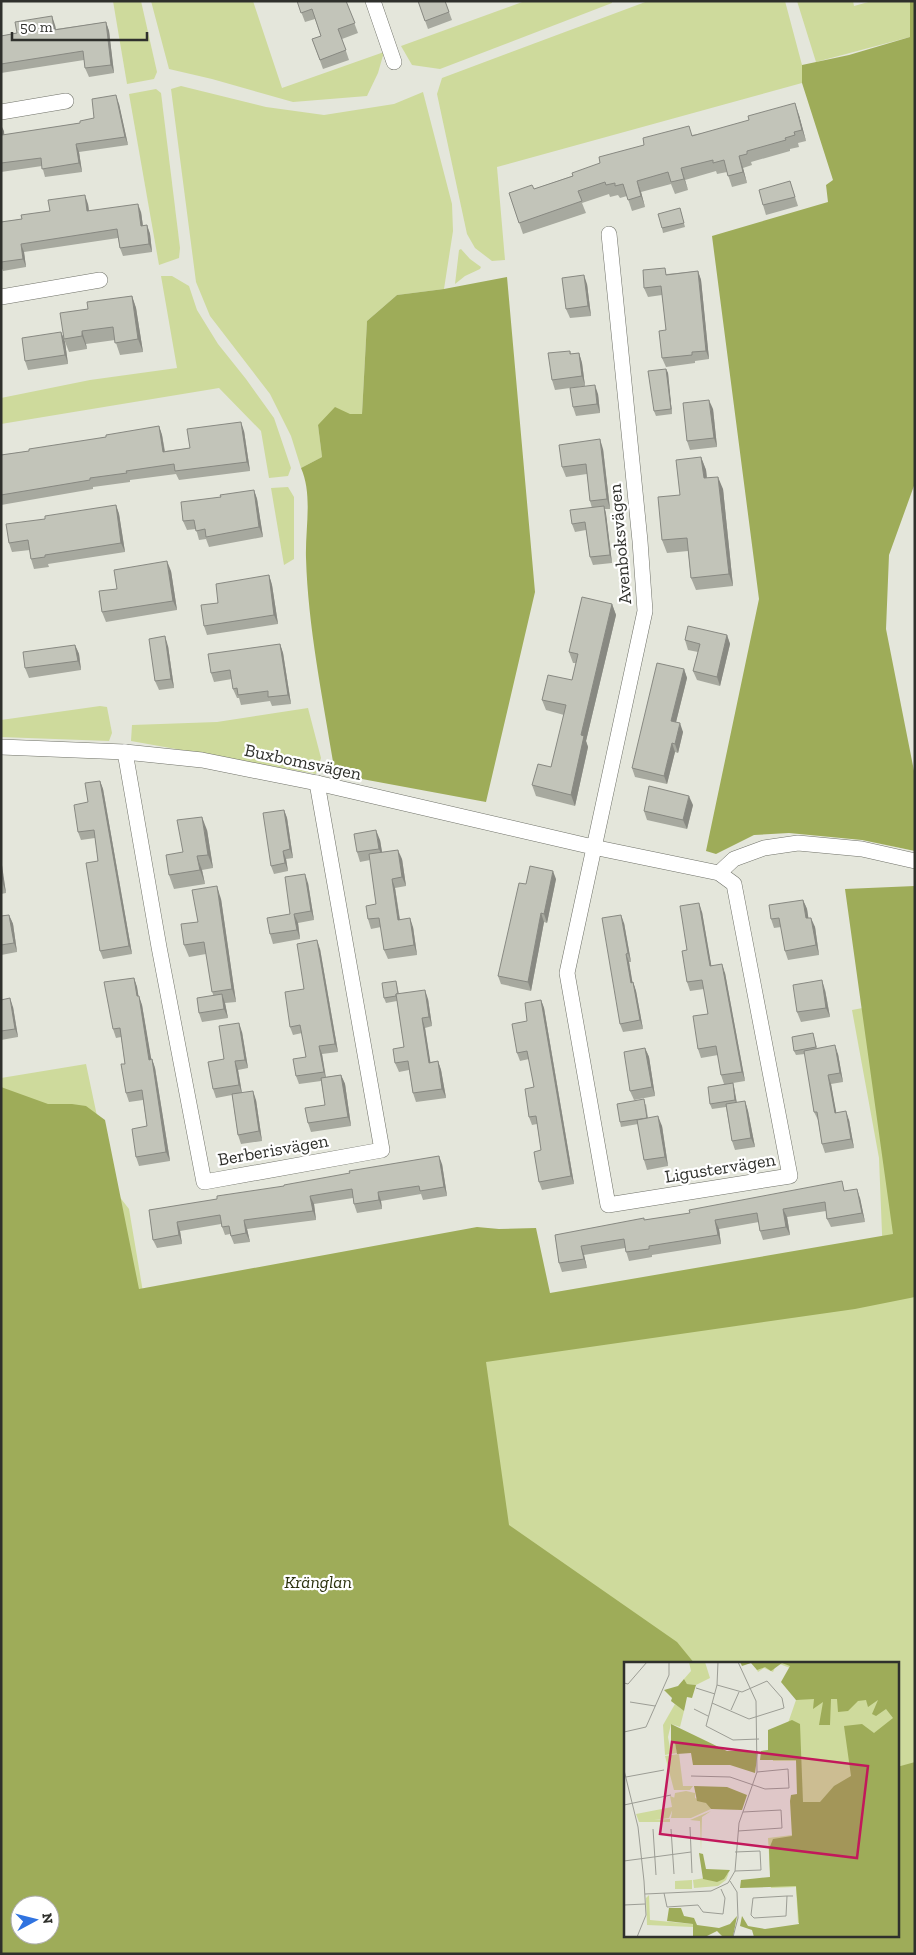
<svg xmlns="http://www.w3.org/2000/svg" width="916" height="1955" viewBox="0 0 916 1955" font-family="'Zilla Slab',serif">
  <style>
    .green { fill: #ceda9c; fill-rule: evenodd }
    .forest { fill: #9eac59; fill-rule: evenodd }
    .lines { fill: none; stroke-linecap: round; stroke-linejoin: round }
    .street-casing { stroke: #707269; stroke-width: 16 }
    .street { stroke: #fff; stroke-width: 15 }
    .wall { fill: #a7a99f }
    .shaded-wall { fill: #888982 }
    .building { fill: #c2c4b9; stroke: #888982 }
    .labels { text-anchor: middle; dominant-baseline: central; stroke-width: 4.5; stroke-linejoin: round; paint-order: stroke }
    .street-label { font-size: 18px; fill: #2f302c; stroke: #fff }
    .park-label { font-size: 18px; font-style: italic; fill: #2c320e; stroke: #fff }
    .inset-road { fill: none; stroke: #9c9d95; stroke-width: 1 }
    .view { fill: #c2185b; fill-opacity: 0.15; stroke: #c2185b; stroke-width: 2.5 }
    .inset-edge { fill: none; stroke: #2f302c; stroke-width: 2.5 }
  </style>
  <rect width="100%" height="100%" fill="#e4e6db"/>
  <!-- green -->
  <g class="green">
    <polygon points="113,1 141,1 157,72 154,79 127,84"/>
    <polygon points="151,1 253,1 282,88 384,52 378,73 367,96 293,102 212,79 169,69"/>
    <polygon points="525,1 612,1 612,3 440,69 412,65 401,46"/>
    <polygon points="648,1 785,1 802,65 802,83 497,167 505,260 492,261 475,248 467,234 437,94 442,78"/>
    <polygon points="797,1 853,1 854,6 872,1 910,1 910,37 816,62"/>
    <polygon points="181,86 266,107 324,115 394,104 423,92 452,204 453,231 444,289 397,295 367,321 362,414 350,414 318,425 322,457 301,468 291,436 270,394 210,316 196,282 171,89"/>
    <polygon points="156,89 161,93 180,248 179,258 159,265 129,94"/>
    <polygon points="461,249 470,259 481,267 480,269 465,276 455,284 459,250"/>
    <polygon points="161,276 172,276 189,286 197,310 218,344 246,379 274,418 291,468 288,476 269,478 261,431 219,388 1,424 1,398 90,380 177,368"/>
    <polygon points="288,487 294,497 294,559 284,565 271,488"/>
    <polygon points="100,706 107,707 112,733 109,741 1,737 1,720"/>
    <polygon points="308,708 321,758 316,774 131,741 132,725 217,722"/>
    <path d="M915 998V1954H1V1078L86 1064 112 1187 129 1209 143 1292 549 1317 883 1258 879 1158 852 1010ZM625 1664H897V1936H625ZM20 1905H50V1935H20Z"/>
  </g>
  <!-- forest -->
  <g class="forest">
    <polygon points="910,1 915,1 915,483 889,555 886,629 915,776 915,851 862,840 789,833 754,835 716,854 706,851 759,599 712,236 828,202 826,185 833,180 802,83 802,65 849,55 910,37"/>
    <path d="M507 277 535 592 486 802 335 774C324 704 308 629 306 558 305 529 313 495 301 468L322 457 318 425 335 407 350 414H362L367 321 397 295 444 289Z"/>
    <path d="M915 886V1297L855 1309 486 1362 509 1525 677 1642 695 1664H625V1936H897V1767L915 1762V1954H1V1087L48 1104H72L86 1106 105 1120 139 1289 477 1227 499 1229 536 1228 550 1293 893 1234 845 889ZM20 1905H50V1935H20Z"/>
  </g>
  <g class="lines">
    <defs>
      <g id="street">
        <polyline points="373,1 394,62"/>
        <polyline points="1,112 66,101"/>
        <polyline points="1,297 100,280"/>
        <polyline points="1,747 125,752 202,760 317,783 593,847 719,873 734,884 790,1176 608,1205 567,973 645,611 640,541 609,234"/>
        <polyline points="125,752 159,947 204,1182 382,1150 317,783"/>
        <polyline points="719,873 734,859 764,848 798,843 862,849 915,861"/>
      </g>
    </defs>
    <!-- street casing -->
    <use href="#street" class="street-casing"/>
    <!-- street -->
    <use href="#street" class="street"/>
  </g>
  <!-- wall -->
  <g class="wall">
    <polygon points="297,1 346,1 358,33 342,39 349,60 323,69 312,39 321,36 315,19 305,22"/>
    <polygon points="418,1 445,1 452,20 428,29"/>
    <polygon points="106,22 109,31 114,73 89,77 85,68 84,60 1,73 1,36 17,33 55,25 56,29"/>
    <polygon points="119,104 128,145 79,152 82,172 45,177 42,166 1,172 1,125 4,135 80,123 94,118"/>
    <polygon points="799,115 806,141 798,143 799,147 790,149 790,151 751,162 752,165 743,168 747,183 732,187 727,172 717,174 716,171 685,180 688,190 675,194 671,184 641,192 645,207 632,211 627,196 620,198 618,195 610,197 609,194 582,203 586,213 523,234 509,193 534,189 692,135"/>
    <polygon points="790,181 798,206 766,215 763,205"/>
    <polygon points="88,204 89,211 141,212 143,226 147,225 150,234 152,252 123,256 120,248 118,238 24,252 26,267 3,271 1,266 1,222 22,219 50,211"/>
    <polygon points="680,208 685,227 663,233 662,228"/>
    <polygon points="698,271 701,280 709,359 695,361 695,363 666,367 662,358 666,330 662,295 648,297 644,288 667,274"/>
    <polygon points="587,284 591,316 570,318 566,309"/>
    <polygon points="132,296 136,308 143,352 120,355 115,340 86,344 87,349 69,352 64,339 88,309"/>
    <polygon points="61,332 65,342 68,364 28,370 25,361"/>
    <polygon points="570,351 571,354 579,353 582,363 585,386 555,390 552,380"/>
    <polygon points="666,369 668,373 672,414 656,416 654,411"/>
    <polygon points="598,394 600,413 576,416 573,407"/>
    <polygon points="713,409 717,447 690,450 687,441"/>
    <polygon points="159,426 162,435 165,451 190,448 244,431 250,471 179,480 176,474 130,480 130,482 93,487 93,489 1,505 1,455 29,451 106,437"/>
    <polygon points="603,449 610,509 605,509 606,514 612,563 593,565 590,557 586,530 575,532 572,524 592,508 590,501 587,474 566,477 562,467"/>
    <polygon points="701,457 706,470 707,478 723,489 733,586 696,590 691,578 688,551 667,553 662,540 680,495"/>
    <polygon points="254,490 257,499 263,537 209,547 206,539 199,540 196,529 187,530 183,521 221,497"/>
    <polygon points="116,505 119,514 125,552 48,564 49,567 34,569 31,559 30,550 12,552 9,543 45,519"/>
    <polygon points="171,571 177,610 106,622 102,612"/>
    <polygon points="269,575 272,585 278,624 207,635 204,626 218,603"/>
    <polygon points="612,604 616,615 586,741 588,747 575,806 536,796 532,785 551,767 564,715 546,710 542,700 572,680 576,663 573,663 569,652"/>
    <polygon points="727,635 730,644 720,686 697,680 693,671 698,652 688,650 685,640"/>
    <polygon points="280,644 283,653 291,704 272,706 270,701 241,705 239,698 237,698 233,689 232,679 214,682 211,673"/>
    <polygon points="75,645 79,654 81,670 29,678 25,668"/>
    <polygon points="168,646 174,688 159,690 155,681"/>
    <polygon points="684,669 687,678 676,722 683,732 678,753 675,752 667,784 635,777 632,768"/>
    <polygon points="100,781 103,789 132,954 103,959 100,951 98,861 95,838 81,840 78,832 88,802"/>
    <polygon points="693,805 687,829 647,820 644,811"/>
    <polygon points="284,810 287,818 293,858 286,859 288,871 274,874 271,866"/>
    <polygon points="207,830 213,868 202,870 205,884 174,889 169,875 183,852"/>
    <polygon points="380,840 382,852 402,859 406,886 395,888 400,919 413,927 417,955 388,959 384,950 381,927 371,929 368,919 376,904 370,860 360,862 357,852"/>
    <polygon points="1,864 6,893 1,894"/>
    <polygon points="556,879 547,923 544,922 531,991 501,984 498,976 526,884"/>
    <polygon points="308,883 314,920 298,923 300,939 273,944 270,934 290,914"/>
    <polygon points="221,899 236,1002 225,1003 228,1018 202,1022 199,1013 213,995 206,954 189,957 184,945 198,922"/>
    <polygon points="803,900 807,909 808,918 815,927 819,955 788,960 785,951 781,927 774,928 771,919"/>
    <polygon points="702,912 711,965 725,973 745,1081 733,1083 734,1087 737,1103 745,1101 748,1111 755,1147 735,1150 732,1141 726,1107 712,1109 710,1104 724,1084 721,1075 718,1055 701,1058 698,1049 708,1014 704,989 690,991 687,982 687,950"/>
    <polygon points="9,915 13,924 17,952 1,955 1,916"/>
    <polygon points="624,923 631,962 629,962 632,982 633,982 636,991 643,1029 623,1032 620,1024"/>
    <polygon points="320,949 338,1052 322,1054 326,1077 341,1075 345,1084 351,1126 311,1132 308,1123 325,1105 321,1081 299,1084 296,1076 306,1057 302,1033 293,1035 290,1027"/>
    <polygon points="134,978 137,987 138,996 142,1005 151,1060 152,1059 155,1068 170,1161 139,1166 136,1157 147,1126 143,1100 129,1102 126,1093 125,1064 121,1037 116,1038 113,1029"/>
    <polygon points="396,981 399,994 428,999 432,1026 425,1028 430,1062 438,1061 441,1070 446,1098 416,1102 413,1093 409,1070 399,1072 395,1063 404,1047 397,1001 386,1003 384,998"/>
    <polygon points="825,990 830,1017 801,1022 797,1012"/>
    <polygon points="1,1000 13,1007 18,1037 1,1040"/>
    <polygon points="541,1000 544,1008 574,1184 542,1190 539,1182 541,1150 537,1124 532,1125 529,1117 534,1087 529,1059 520,1061 517,1053 527,1021"/>
    <polygon points="242,1032 248,1068 238,1070 242,1093 256,1100 262,1141 241,1144 238,1135 232,1095 216,1098 213,1089 224,1059"/>
    <polygon points="813,1033 817,1048 838,1054 843,1082 831,1084 836,1113 849,1120 854,1148 825,1153 822,1144 818,1120 814,1112 805,1054 796,1055 794,1051"/>
    <polygon points="645,1048 649,1057 655,1096 634,1100 630,1091"/>
    <polygon points="646,1104 648,1118 662,1126 668,1166 647,1170 644,1160 638,1124 621,1127 620,1122"/>
    <polygon points="442,1164 447,1196 423,1200 421,1194 381,1201 382,1209 357,1213 354,1204 353,1198 314,1204 316,1220 247,1229 250,1242 234,1244 230,1234 225,1235 221,1224 180,1231 182,1244 157,1248 153,1240 149,1210"/>
    <polygon points="845,1191 860,1198 865,1222 831,1227 827,1219 826,1211 787,1217 790,1235 763,1240 760,1231 759,1222 719,1229 721,1244 652,1255 652,1257 629,1261 625,1248 584,1255 587,1268 562,1272 559,1263 555,1235 645,1220"/>
  </g>
  <!-- shaded-wall -->
  <g class="shaded-wall">
    <polygon points="52,16 55,25 57,38 54,30"/>
    <polygon points="106,22 109,31 114,73 111,65"/>
    <polygon points="116,95 119,104 128,145 125,137"/>
    <polygon points="795,103 799,115 806,141 802,130"/>
    <polygon points="1,125 4,131 5,144 2,135"/>
    <polygon points="76,144 79,152 82,172 79,163"/>
    <polygon points="739,156 743,168 747,183 743,172"/>
    <polygon points="681,168 685,180 688,190 684,179"/>
    <polygon points="637,181 641,192 645,207 641,196"/>
    <polygon points="85,195 88,204 90,220 87,211"/>
    <polygon points="138,204 141,212 144,234 141,226"/>
    <polygon points="147,225 150,234 152,252 149,244"/>
    <polygon points="21,244 24,252 26,267 23,259"/>
    <polygon points="698,271 701,280 709,359 706,351"/>
    <polygon points="584,275 587,284 591,316 588,306"/>
    <polygon points="132,296 136,308 143,352 138,339"/>
    <polygon points="82,331 86,344 87,349 82,336"/>
    <polygon points="61,332 65,342 68,364 65,355"/>
    <polygon points="579,353 582,363 585,386 582,376"/>
    <polygon points="666,369 668,373 672,414 671,409"/>
    <polygon points="595,385 598,394 600,413 597,404"/>
    <polygon points="709,400 713,409 717,447 714,438"/>
    <polygon points="241,422 244,431 250,471 247,462"/>
    <polygon points="159,426 162,435 166,461 163,452"/>
    <polygon points="600,439 603,449 610,509 607,499"/>
    <polygon points="701,457 706,470 708,491 704,478"/>
    <polygon points="718,477 723,489 733,586 729,574"/>
    <polygon points="254,490 257,499 263,537 259,527"/>
    <polygon points="116,505 119,514 125,552 121,543"/>
    <polygon points="604,506 606,514 612,563 610,555"/>
    <polygon points="167,561 171,571 177,610 173,601"/>
    <polygon points="269,575 272,585 278,624 274,615"/>
    <polygon points="612,604 616,615 586,741 588,747 575,806 571,795 581,735"/>
    <polygon points="727,635 730,644 720,686 717,677"/>
    <polygon points="165,636 168,646 174,688 171,679"/>
    <polygon points="280,644 283,653 291,704 288,695"/>
    <polygon points="75,645 79,654 81,670 78,661"/>
    <polygon points="684,669 687,678 674,730 671,721"/>
    <polygon points="680,723 683,732 678,753 675,744"/>
    <polygon points="672,743 675,752 667,784 664,776"/>
    <polygon points="100,781 103,789 132,954 129,946"/>
    <polygon points="689,796 693,805 687,829 683,820"/>
    <polygon points="284,810 287,818 293,858 290,849"/>
    <polygon points="202,817 207,830 213,868 208,855"/>
    <polygon points="376,830 380,840 383,858 379,849"/>
    <polygon points="398,850 402,859 406,886 402,877"/>
    <polygon points="283,851 286,859 288,871 285,863"/>
    <polygon points="197,856 202,870 205,884 200,870"/>
    <polygon points="1,864 2,865 6,893 3,884 1,874"/>
    <polygon points="553,871 556,879 547,923 544,914"/>
    <polygon points="305,874 308,883 314,920 311,911"/>
    <polygon points="392,879 395,888 401,929 398,920"/>
    <polygon points="217,886 221,899 236,1002 232,989"/>
    <polygon points="803,900 807,909 810,928 806,918"/>
    <polygon points="699,903 702,912 713,975 710,966"/>
    <polygon points="541,913 544,922 531,991 528,982"/>
    <polygon points="294,914 298,923 300,939 297,930"/>
    <polygon points="9,915 13,924 17,952 14,943"/>
    <polygon points="621,915 624,923 631,962 628,953"/>
    <polygon points="410,918 413,927 417,955 414,945"/>
    <polygon points="811,918 815,927 819,955 816,945"/>
    <polygon points="317,940 320,949 338,1052 335,1044"/>
    <polygon points="626,954 629,962 634,991 631,983"/>
    <polygon points="722,964 725,973 745,1081 742,1072"/>
    <polygon points="134,978 137,987 140,1005 137,996"/>
    <polygon points="822,980 825,990 830,1017 826,1008"/>
    <polygon points="633,982 636,991 643,1029 640,1020"/>
    <polygon points="425,990 428,999 432,1026 429,1017"/>
    <polygon points="222,994 225,1003 228,1018 224,1009"/>
    <polygon points="139,996 142,1005 153,1069 149,1060"/>
    <polygon points="10,998 13,1007 18,1037 15,1029"/>
    <polygon points="541,1000 544,1008 574,1184 571,1176"/>
    <polygon points="422,1018 425,1028 432,1072 429,1063"/>
    <polygon points="239,1023 242,1032 248,1068 245,1060"/>
    <polygon points="835,1045 838,1054 843,1082 840,1073"/>
    <polygon points="319,1046 322,1054 326,1080 324,1072"/>
    <polygon points="645,1048 649,1057 655,1096 652,1087"/>
    <polygon points="152,1059 155,1068 170,1161 166,1152"/>
    <polygon points="235,1061 238,1070 242,1094 239,1085"/>
    <polygon points="438,1061 441,1070 446,1098 442,1089"/>
    <polygon points="341,1075 345,1084 351,1126 348,1117"/>
    <polygon points="828,1075 831,1084 838,1122 835,1113"/>
    <polygon points="733,1083 734,1087 737,1105 735,1100"/>
    <polygon points="253,1091 256,1100 262,1141 259,1131"/>
    <polygon points="745,1101 748,1111 755,1147 751,1138"/>
    <polygon points="846,1111 849,1120 854,1148 851,1139"/>
    <polygon points="658,1116 662,1126 668,1166 665,1157"/>
    <polygon points="439,1156 442,1164 447,1196 444,1187"/>
    <polygon points="857,1189 860,1198 865,1222 862,1213"/>
    <polygon points="378,1192 381,1201 382,1209 379,1200"/>
    <polygon points="310,1196 314,1204 316,1220 313,1211"/>
    <polygon points="783,1209 787,1217 790,1235 786,1227"/>
    <polygon points="244,1220 247,1229 250,1242 246,1233"/>
    <polygon points="715,1220 719,1229 721,1244 718,1235"/>
    <polygon points="177,1222 180,1231 182,1244 179,1235"/>
    <polygon points="581,1246 584,1255 587,1268 584,1259"/>
  </g>
  <!-- building -->
  <g class="building">
    <polygon points="297,1 346,1 355,23 338,29 346,50 320,60 312,39 321,36 312,9 301,13"/>
    <polygon points="418,1 445,1 449,12 425,21"/>
    <polygon points="52,16 54,30 106,22 111,65 85,68 83,51 1,64 1,36 17,33 15,22"/>
    <polygon points="116,95 125,137 76,144 79,163 42,169 41,158 1,163 1,128 2,135 80,123 80,121 94,118 92,99"/>
    <polygon points="795,103 802,130 794,132 795,135 785,138 786,140 747,151 747,154 739,156 743,172 728,176 724,160 713,163 713,160 681,168 684,179 671,182 668,172 637,181 641,196 628,200 623,184 615,186 615,183 606,185 605,182 578,191 582,201 519,223 509,193 532,185 534,189 573,176 572,173 600,163 599,157 644,145 643,138 689,126 692,136 749,120 748,116"/>
    <polygon points="790,181 795,197 763,205 759,190"/>
    <polygon points="85,195 87,211 138,204 141,226 147,225 149,244 120,248 117,229 21,244 23,259 1,262 1,222 22,219 21,215 50,211 48,200"/>
    <polygon points="680,208 684,223 662,228 658,214"/>
    <polygon points="665,268 666,275 698,271 706,351 692,352 692,355 662,358 659,331 666,330 661,286 644,288 643,270"/>
    <polygon points="584,275 588,306 566,309 562,278"/>
    <polygon points="132,296 138,339 115,343 113,327 82,331 82,336 64,339 60,313 88,309 87,302"/>
    <polygon points="61,332 65,355 25,361 22,338"/>
    <polygon points="570,351 570,354 579,353 582,376 552,380 548,353"/>
    <polygon points="666,369 671,409 654,411 648,371"/>
    <polygon points="595,385 597,404 573,407 570,388"/>
    <polygon points="709,400 714,438 687,441 683,403"/>
    <polygon points="241,422 247,462 175,471 174,464 126,471 127,473 90,478 90,480 1,495 1,455 29,451 29,449 106,437 106,435 159,426 163,452 190,448 187,429"/>
    <polygon points="600,439 607,499 590,501 586,464 562,467 559,445"/>
    <polygon points="701,457 704,478 718,477 729,574 691,578 687,538 662,540 658,497 680,495 676,460"/>
    <polygon points="254,490 259,527 206,537 205,529 196,531 194,520 183,521 181,502 221,497 220,495"/>
    <polygon points="116,505 121,543 45,555 45,557 31,559 28,540 9,543 6,524 45,519 45,516"/>
    <polygon points="604,506 610,555 590,557 585,522 572,524 570,510"/>
    <polygon points="167,561 173,601 102,612 99,591 117,589 114,570"/>
    <polygon points="269,575 274,615 204,626 201,605 218,603 216,584"/>
    <polygon points="582,597 612,604 581,735 584,736 571,795 532,785 538,764 551,767 566,705 542,700 548,675 572,680 578,654 569,652"/>
    <polygon points="688,626 727,635 717,677 693,671 700,644 685,640"/>
    <polygon points="165,636 171,679 155,681 149,639"/>
    <polygon points="280,644 288,695 268,697 268,691 238,695 237,688 233,689 230,670 211,673 208,654"/>
    <polygon points="75,645 78,661 25,668 23,652"/>
    <polygon points="657,663 684,669 671,721 680,723 675,744 672,743 664,776 632,768"/>
    <polygon points="100,781 129,946 100,951 86,863 98,861 94,830 78,832 74,805 88,802 85,783"/>
    <polygon points="649,786 689,796 683,820 644,811"/>
    <polygon points="284,810 290,849 283,851 285,863 271,866 263,813"/>
    <polygon points="202,817 208,855 197,856 200,870 169,875 166,855 183,852 177,820"/>
    <polygon points="376,830 379,849 357,852 354,834"/>
    <polygon points="398,850 402,877 392,879 398,920 410,918 414,945 384,950 379,918 368,919 366,906 376,904 369,854"/>
    <polygon points="530,866 553,871 544,914 541,913 528,982 498,976 519,883 526,884"/>
    <polygon points="305,874 311,911 294,914 297,930 270,934 267,918 290,914 285,877"/>
    <polygon points="217,886 232,989 212,992 204,942 184,945 181,924 198,922 192,890"/>
    <polygon points="803,900 806,918 811,918 816,945 785,951 779,918 771,919 769,905"/>
    <polygon points="699,903 710,966 722,964 742,1072 721,1075 716,1046 698,1049 693,1016 708,1014 702,980 687,982 682,951 687,950 680,906"/>
    <polygon points="9,915 14,943 1,945 1,916"/>
    <polygon points="621,915 628,953 626,954 631,983 633,982 640,1020 620,1024 602,918"/>
    <polygon points="317,940 335,1044 319,1046 324,1072 296,1076 293,1059 306,1057 300,1025 290,1027 285,992 304,989 297,944"/>
    <polygon points="134,978 137,996 139,996 149,1060 152,1059 166,1152 136,1157 132,1129 147,1126 142,1090 126,1093 121,1064 125,1064 120,1028 113,1029 104,982"/>
    <polygon points="822,980 826,1008 797,1012 793,985"/>
    <polygon points="396,981 398,994 396,994 396,996 384,998 382,983"/>
    <polygon points="425,990 429,1017 422,1018 429,1063 438,1061 442,1089 413,1093 408,1061 395,1063 393,1049 404,1047 396,994"/>
    <polygon points="222,994 224,1009 199,1013 197,998"/>
    <polygon points="10,998 15,1029 1,1031 1,1000"/>
    <polygon points="541,1000 571,1176 539,1182 534,1152 541,1150 536,1116 529,1117 525,1089 534,1087 527,1051 517,1053 512,1024 527,1021 525,1003"/>
    <polygon points="239,1023 245,1060 235,1061 239,1085 213,1089 208,1062 224,1059 219,1026"/>
    <polygon points="813,1033 816,1047 794,1051 792,1037"/>
    <polygon points="835,1045 840,1073 828,1075 835,1113 846,1111 851,1139 822,1144 817,1112 814,1112 804,1051"/>
    <polygon points="645,1048 652,1087 630,1091 624,1052"/>
    <polygon points="341,1075 348,1117 308,1123 305,1108 325,1105 321,1078"/>
    <polygon points="733,1083 735,1100 710,1104 708,1087"/>
    <polygon points="253,1091 259,1131 238,1135 232,1094"/>
    <polygon points="644,1099 647,1118 620,1122 617,1104"/>
    <polygon points="745,1101 751,1138 732,1141 726,1104"/>
    <polygon points="658,1116 665,1157 644,1160 637,1120"/>
    <polygon points="439,1156 444,1187 420,1191 419,1186 378,1192 379,1200 354,1204 352,1189 310,1196 313,1211 244,1220 246,1233 231,1236 229,1226 222,1227 220,1215 177,1222 179,1235 153,1240 149,1210 217,1199 217,1196 284,1186 284,1185 350,1173 349,1171"/>
    <polygon points="842,1181 844,1191 857,1189 862,1213 827,1219 825,1202 783,1209 786,1227 760,1231 757,1213 715,1220 718,1235 649,1246 649,1249 626,1252 624,1239 581,1246 584,1259 559,1263 555,1235 644,1218 644,1220 690,1213 689,1210"/>
  </g>
  <g class="labels">
    <!-- street labels -->
    <g class="street-label">
      <text transform="translate(620 544) rotate(-95)">Avenboksvägen</text>
      <text transform="translate(303 762) rotate(12)">Buxbomsvägen</text>
      <text transform="translate(273 1150) rotate(-10)">Berberisvägen</text>
      <text transform="translate(720 1168) rotate(-9)">Ligustervägen</text>
    </g>
    <!-- park labels -->
    <g class="park-label">
      <text x="318" y="1582">Kränglan</text>
    </g>
  </g>
  <!-- overview -->
  <g transform="translate(624 1662)">
    <rect width="275" height="275" fill="#e4e6db"/>
    <path d="M65 0H81L86 16 72 23 63 22 60 17 67 9ZM129 0H275V266L174 261 172 225 147 226 144 176 168 173 175 133 174 99H149L147 67 163 64 172 38 166 6 153 1 149 10 140 6 134 10ZM51 42 60 49 56 65 47 62 44 75 46 86 47 80 51 81 53 91 41 93 39 63ZM55 92 59 124H69L66 128H50L41 94ZM62 129 71 131V136L83 141 87 147 67 156H47L51 131ZM46 134 51 136 50 144 45 156 30 158 46 157V160H15L12 152 48 145ZM87 149 78 155 77 189 76 159 66 158ZM106 208 102 218 94 224 70 226 69 218 104 212ZM68 218V227H51V219ZM25 233 26 258 69 262V265L23 263 22 236Z" fill="#ceda9c"/>
    <path d="M116 0H275V275H130L128 268 116 264 118 254 124 264 141 267 175 262 172 224 116 226 117 218 146 215 145 187 149 177 168 174 166 139 167 133 173 132 172 98H136L137 89 144 88V68L168 58 176 62 179 140H196L210 124 227 114 220 64 238 62 250 71 269 56 262 47 252 54 248 52 254 38 244 45 242 38 234 39 224 49 214 50 213 37H207L206 63H195L199 40 189 47 190 37 172 38 157 20 166 4 158 1 147 9 141 5 133 8 127 1 118 4ZM60 17 63 22 72 23 68 36 63 35 60 49 47 39 48 36 40 28 54 24ZM47 62 103 89H134L131 111 106 103H69L67 91 53 92 51 81 47 80ZM70 124 103 125 123 133 118 148 87 147 82 141 73 139ZM75 191 79 192 82 207 106 208 100 217 93 220 79 217ZM45 246H57L60 254 70 256 73 263 95 266 106 262 113 254 109 275H99L93 269 81 275H69V262L43 259Z" fill="#9eac59"/>
    <path class="inset-road" d="M94 0 93 23 82 64 109 78 135 77M114 0 132 39 133 110M0 21 4 22 23 0M72 26 91 32M6 40 31 44M88 41 125 57 160 46 158 36 143 19 118 30 93 23M70 47 84 54M107 48 115 30M0 70 22 65 45 13V0M0 108 14 165 20 219 22 253 13 275M67 114 106 115 141 127 165 126 164 107 133 110M2 115 40 108M0 143 47 133M66 165 68 211M29 167 32 213M47 167 50 212M114 169 158 166 157 148 119 150M0 199 67 190M111 209 137 208 136 189 111 190M106 219 113 230 114 256 109 275M40 231 43 245 74 243 79 250 99 252 101 236 97 227M21 232 87 229 104 221 111 209 115 161 133 110M163 234 162 254 130 256 127 253 129 236 163 234H169M0 243 21 242"/>
    <path class="view" d="M48 80 244 104 233 196 36 172Z"/>
    <rect width="275" height="275" class="inset-edge"/>
  </g>
  <!-- border -->
  <rect width="916" height="1955" fill="none" stroke="#2f302c" stroke-width="5"/>
  <!-- north arrow -->
  <g transform="translate(35 1920) rotate(83)"><circle r="24" fill="#ffffff" stroke="#acacab"/>
  <path d="M0-4L9 19L0 12L-9 19Z" fill="#3073e0"/>
  <text y="-8" font-size="14" font-weight="bold" text-anchor="middle" fill="#2f302c">N</text>
  </g>
  <!-- scale -->
  <path d="M12 32v8h135v-8" fill="none" stroke="#2f302c" stroke-width="2.5"/>
  <text x="20" y="32" font-size="15" fill="#2f302c" stroke="#ffffff" stroke-width="4" paint-order="stroke">50 m</text>
</svg>
